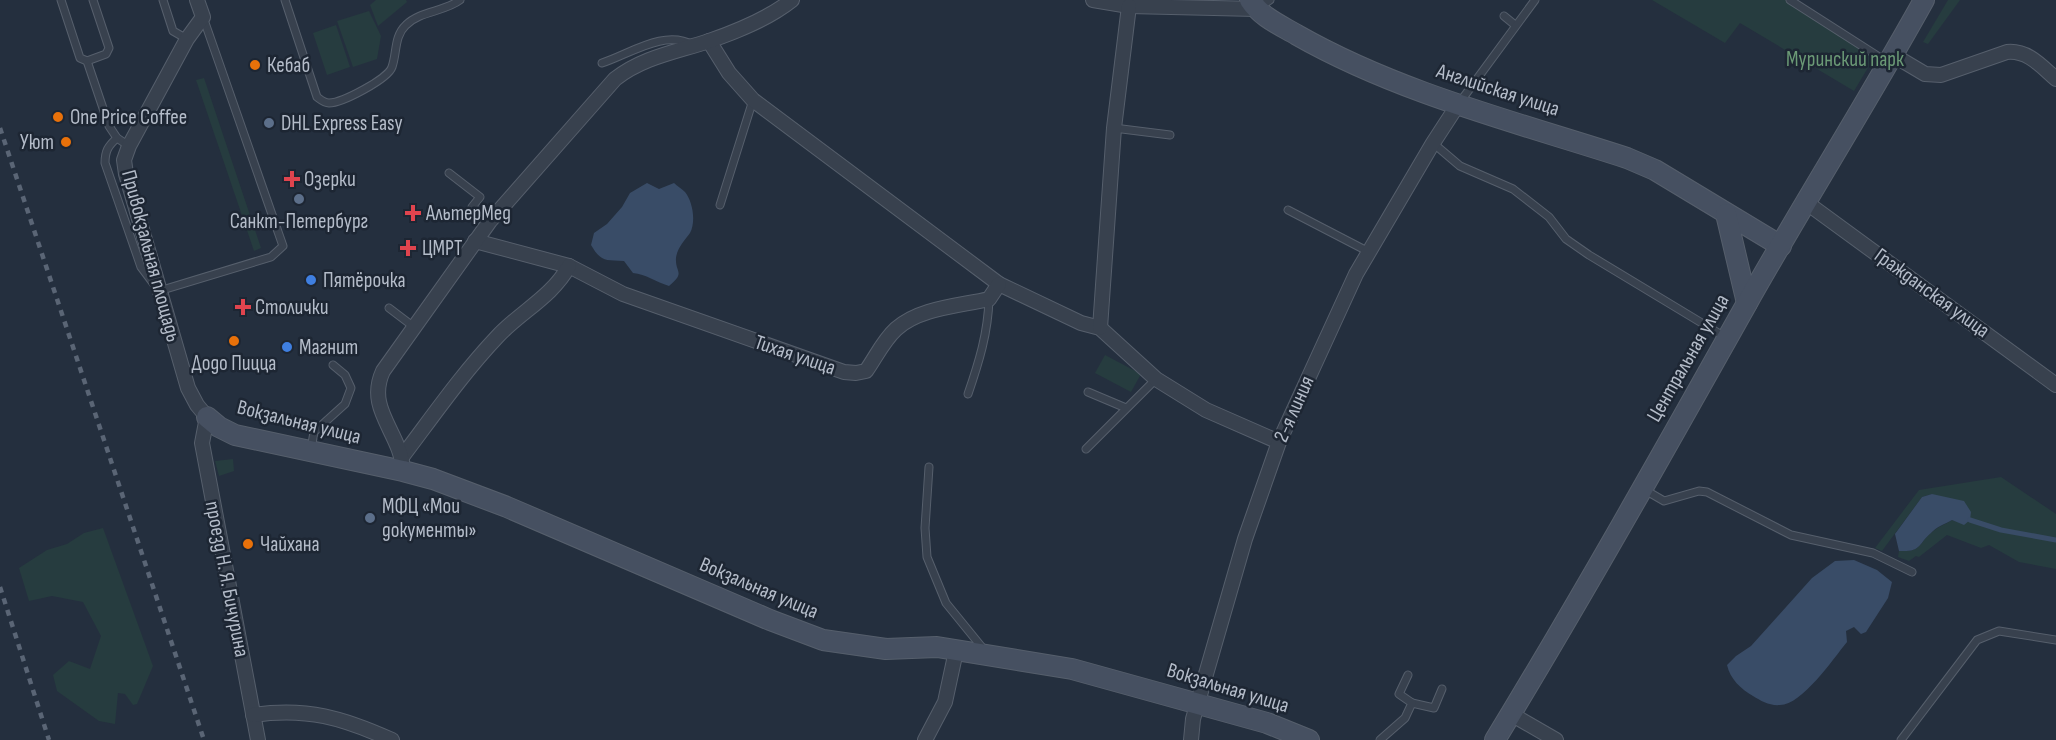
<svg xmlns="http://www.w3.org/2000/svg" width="2056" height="740" viewBox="0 0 2056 740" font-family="'Sofia Sans Condensed',sans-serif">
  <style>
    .green { fill: #263c3f }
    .water { fill: #394c67 }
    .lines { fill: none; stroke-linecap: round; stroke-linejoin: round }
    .stream { stroke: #394c67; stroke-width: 5 }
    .lane-casing { stroke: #565f6c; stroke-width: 9 }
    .street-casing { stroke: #565f6c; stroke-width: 16 }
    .secondary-casing { stroke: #565f6c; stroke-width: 22 }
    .lane { stroke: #38414e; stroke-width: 7 }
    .street { stroke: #38414e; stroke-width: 14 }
    .secondary { stroke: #465061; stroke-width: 20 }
    .rail { stroke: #5a6575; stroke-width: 4.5; stroke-dasharray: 6 6; stroke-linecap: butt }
    .food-dot { fill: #e8710a; stroke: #1d2633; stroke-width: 2 }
    .service-dot { fill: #5c6f8a; stroke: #1d2633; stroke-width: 2 }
    .health-dot { fill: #e0444e; stroke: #1d2633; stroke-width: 2 }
    .shop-dot { fill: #3f7fe0; stroke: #1d2633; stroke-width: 2 }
    .labels { text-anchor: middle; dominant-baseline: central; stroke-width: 5; stroke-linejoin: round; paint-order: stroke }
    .park-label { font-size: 21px; fill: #6b9a76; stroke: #1d2633 }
    .poi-label { font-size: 21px; fill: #b4bcc9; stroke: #1d2633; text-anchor: start }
    .street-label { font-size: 21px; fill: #b4bcc9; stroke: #1d2633 }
  </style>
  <rect width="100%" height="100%" fill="#242f3e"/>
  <!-- green -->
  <g class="green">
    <polygon points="376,0 406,0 407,2 378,26 370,5"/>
    <polygon points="1652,0 1792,0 1878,51 1854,91 1740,23 1725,43"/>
    <polygon points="1948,0 1960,0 1928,44 1923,42"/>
    <polygon points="369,11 381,36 377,59 353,67 337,21"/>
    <polygon points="336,25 350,67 327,75 313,33"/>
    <polygon points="204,78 261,248 254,251 196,80"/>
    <polygon points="1105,355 1141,374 1131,392 1095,373"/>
    <polygon points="233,459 234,471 219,476 215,461"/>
    <path d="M2001 477 2056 514V569L2019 562 1989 545 1981 548 1947 535 1919 557 1916 556 1909 561 1898 557 1899 551C1922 552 1917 545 1931 533 1937 527 1946 524 1952 520L1964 524 1932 494 1922 497 1882 551 1875 548 1919 490Z"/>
    <polygon points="103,528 153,666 137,704 133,705 125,694 118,693 115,724 99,721 57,691 53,675 69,661 90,669 101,636 83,602 52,596 29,601 19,568 47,550 67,544 84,533"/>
  </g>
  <!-- water -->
  <g class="water">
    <path d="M647 183 659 189 674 183C677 186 682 189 685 192 693 202 696 222 690 233 685 240 677 248 676 258 675 273 686 272 669 286 656 282 646 274 633 273L624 261C605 260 601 262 591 245L594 233 607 224 622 207 630 193Z"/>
    <path d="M1932 494 1964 501 1971 512 1970 520 1964 525 1952 520C1945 524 1936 527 1931 533 1917 545 1922 552 1899 551L1895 534 1922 497Z"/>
    <path d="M1854 560 1877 570 1892 582 1888 598 1866 632 1861 634 1854 627 1846 631 1847 642C1833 659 1802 705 1780 705 1770 706 1761 701 1753 696 1741 689 1730 679 1727 665L1736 656 1751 646 1812 578 1835 561Z"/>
  </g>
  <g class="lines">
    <!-- stream -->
    <polyline class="stream" points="1970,520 2001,530 2056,540"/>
    <defs>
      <g id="lane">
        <polyline points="61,0 80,58 87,61 109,126 117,138 129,146"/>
        <polyline points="163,0 173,31 187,39"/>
        <path d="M285 0 317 97C321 100 324 103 329 103 342 103 388 79 392 67 397 53 394 36 406 25 420 11 444 12 460 0"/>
        <polyline points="1790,0 1887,62"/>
        <polyline points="1258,8 1270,0"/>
        <polyline points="1504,16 1515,25"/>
        <polyline points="87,61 106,54 109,48 93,0"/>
        <path d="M602 63C630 54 664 29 693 45"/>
        <polyline points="1460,102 1535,0"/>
        <polyline points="1114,128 1170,135"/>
        <path d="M117 138C108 146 105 151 105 163L141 267 159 291 271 257 283 246 203 17"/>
        <polyline points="1433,143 1460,166 1513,189 1549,217 1566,239 1589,255 1725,337"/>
        <polyline points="449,173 480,197 472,207 490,221"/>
        <polyline points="720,205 753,100"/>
        <polyline points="1288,210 1369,252"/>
        <polyline points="389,308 414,327"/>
        <polyline points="1088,392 1126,408"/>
        <path d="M968 394C979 362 988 333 989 299"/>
        <polyline points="311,449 314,432 345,404 351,388 345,375 333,365"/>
        <polyline points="1086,449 1156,379"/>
        <polyline points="929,467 925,528 927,557 946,603 985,651"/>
        <polyline points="1645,490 1664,501 1699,491 1707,492 1791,535 1873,553 1912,572"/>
        <polyline points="1412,703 1434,708 1442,689"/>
        <polyline points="1380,740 1405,718 1412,703 1399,694 1408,675"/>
        <polyline points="1901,740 1977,640 1999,631 2056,640"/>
      </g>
      <g id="street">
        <polyline points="197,0 203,17 187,39 129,146 124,160 126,174 188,388 197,405 207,417 202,443 258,740"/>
        <polyline points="1093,0 1129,6 1256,9"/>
        <polyline points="709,41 729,73 753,100 999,284 1081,323 1100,328 1156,379 1206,410 1279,442"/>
        <path d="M1893 55 1925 74 1941 75 2007 52C2028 50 2041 66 2056 79"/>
        <polyline points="1807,203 2056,385"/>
        <path d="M475 241 569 266 623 294 844 372 856 373 866 371C876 357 883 341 896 329 919 308 959 306 989 299L999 284"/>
        <polyline points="1100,328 1114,128 1129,6"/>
        <path d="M402 457C433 416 462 374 497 337 520 312 552 297 569 266"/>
        <path d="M403 471C402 433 365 410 383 371L490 221 615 79C643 57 676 52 709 41 738 31 768 19 792 0"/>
        <polyline points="1511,714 1556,740"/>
        <path d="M253 715C307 707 343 718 392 740"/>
        <polyline points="925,740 945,702 956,651"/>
        <polyline points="1191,740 1193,719 1245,539 1279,442 1356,274 1433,143 1459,103"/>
      </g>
      <g id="secondary">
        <path d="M1250 0C1261 17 1280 25 1297 35 1399 93 1516 122 1627 158L1655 170 1781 246"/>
        <polyline points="1726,214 1747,303"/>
        <polyline points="207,417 219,427 235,435 403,471 433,479 507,507 770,620 823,640 886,649 937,647 1072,669 1267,723 1309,740"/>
        <path d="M1495 740C1582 597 1664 451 1746 305 1804 202 1867 103 1924 0"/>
      </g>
    </defs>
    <!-- lane casing -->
    <use href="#lane" class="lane-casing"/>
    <!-- street casing -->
    <use href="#street" class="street-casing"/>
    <!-- secondary casing -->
    <use href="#secondary" class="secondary-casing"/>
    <!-- lane -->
    <use href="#lane" class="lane"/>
    <!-- street -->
    <use href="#street" class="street"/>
    <!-- secondary -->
    <use href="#secondary" class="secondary"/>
    <!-- rail -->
    <g class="rail">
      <polyline points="0,128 204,740"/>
      <polyline points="0,587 49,740"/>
    </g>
  </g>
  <!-- markers -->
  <g class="food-dot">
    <circle cx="255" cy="65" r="6"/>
    <circle cx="58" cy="117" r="6"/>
    <circle cx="66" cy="142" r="6"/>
    <circle cx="234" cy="341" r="6"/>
    <circle cx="248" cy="544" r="6"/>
  </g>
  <g class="service-dot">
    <circle cx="269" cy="123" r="6"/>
    <circle cx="299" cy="199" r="6"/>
    <circle cx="370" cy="518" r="6"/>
  </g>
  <g class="health-dot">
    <path d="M289 170h6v6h6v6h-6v6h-6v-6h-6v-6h6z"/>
    <path d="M410 204h6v6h6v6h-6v6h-6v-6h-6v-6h6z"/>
    <path d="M405 239h6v6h6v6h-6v6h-6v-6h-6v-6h6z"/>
    <path d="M240 298h6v6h6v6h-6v6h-6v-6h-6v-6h6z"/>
  </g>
  <g class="shop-dot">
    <circle cx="311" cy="280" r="6"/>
    <circle cx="287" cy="347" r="6"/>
  </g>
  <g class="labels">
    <!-- park labels -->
    <g class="park-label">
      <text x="1845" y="59">Муринский парк</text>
    </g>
    <!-- poi labels -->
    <g class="poi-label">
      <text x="267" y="65">Кебаб</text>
      <text x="70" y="117">One Price Coffee</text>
      <text x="281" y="123">DHL Express Easy</text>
      <text x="54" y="142" text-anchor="end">Уют</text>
      <text x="304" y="179">Озерки</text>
      <text x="426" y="213">АльтерМед</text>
      <text x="299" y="221" text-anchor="middle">Санкт-Петербург</text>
      <text x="422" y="248">ЦМРТ</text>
      <text x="323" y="280">Пятёрочка</text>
      <text x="255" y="307">Столички</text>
      <text x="299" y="347">Магнит</text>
      <text x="234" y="363" text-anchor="middle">Додо Пицца</text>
      <text x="382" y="506">МФЦ «Мои<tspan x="382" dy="24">документы»</tspan></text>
      <text x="260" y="544">Чайхана</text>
    </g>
    <!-- street labels -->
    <g class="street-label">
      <text transform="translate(1498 90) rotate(18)">Английская улица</text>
      <text transform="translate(151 256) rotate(75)">Привокзальная площадь</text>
      <text transform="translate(1932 293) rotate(36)">Гражданская улица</text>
      <text transform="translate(795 355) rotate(19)">Тихая улица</text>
      <text transform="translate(1688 358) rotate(-60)">Центральная улица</text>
      <text transform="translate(1294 409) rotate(-66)">2-я линия</text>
      <text transform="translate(299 422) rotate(14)">Вокзальная улица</text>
      <text transform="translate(227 579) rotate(79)">проезд Н. Я. Бичурина</text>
      <text transform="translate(759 588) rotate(23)">Вокзальная улица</text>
      <text transform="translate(1228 688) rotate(17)">Вокзальная улица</text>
    </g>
  </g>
</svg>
